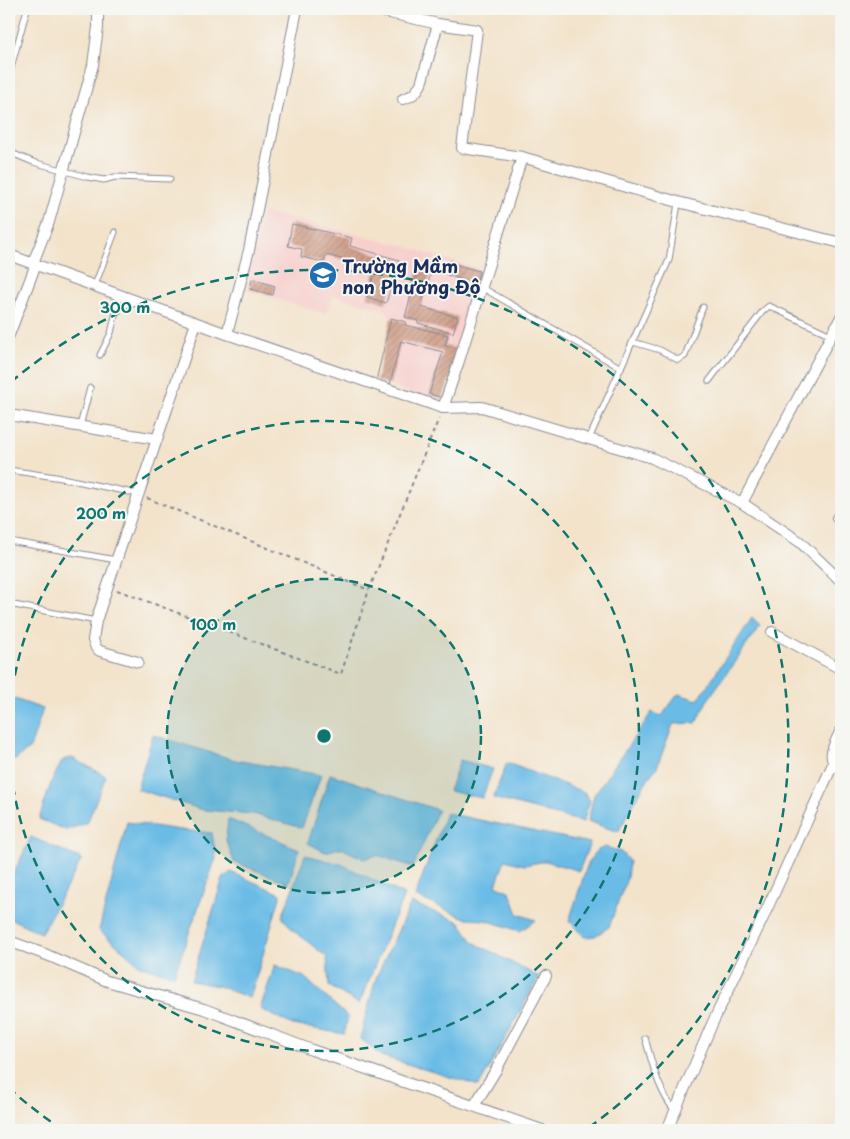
<svg xmlns="http://www.w3.org/2000/svg" width="850" height="1139" viewBox="0 0 850 1139" font-family="'Playpen Sans',sans-serif">
  <style>
    .built { fill: #f7d0cd }
    .water { fill: #6bbce6; stroke: #4376a2 }
    .building { fill: url(#building-hatch) }
    .lines { fill: none; stroke-linecap: round; stroke-linejoin: round }
    .lane-casing { stroke: #878994; stroke-width: 7 }
    .street-casing { stroke: #878994; stroke-width: 12 }
    .path { stroke: #878994; stroke-width: 2; stroke-dasharray: 4 4; stroke-linecap: butt }
    .lane { stroke: #fff; stroke-width: 5 }
    .street { stroke: #fff; stroke-width: 10 }
    .ring { fill: none; stroke: #0f766e; stroke-width: 2.5; stroke-dasharray: 9 6 }
    .labels { text-anchor: middle; dominant-baseline: central; stroke-width: 4; stroke-linejoin: round; paint-order: stroke }
    .poi-label { font-size: 18px; font-weight: bold; fill: #1b2f5e; stroke: #f6f6f2; text-anchor: start }
    .centre { fill: #0f766e; stroke: #f6f6f2; stroke-width: 2.5 }
    .ring-label { font-size: 15px; text-anchor: middle; font-weight: bold; fill: #0f766e; stroke: #f6f6f2; stroke-width: 4; stroke-linejoin: round; paint-order: stroke }
  </style>
  <defs>
    <pattern id="building-hatch" width="6" height="6" patternUnits="userSpaceOnUse" patternTransform="scale(1.25)"><rect width="6" height="6" fill="#ce9881"/><path d="M-1 1l2-2M0 6l6-6M5 7l2-2" fill="none" stroke="#a67c6d"/></pattern>
  </defs>
  <rect width="100%" height="100%" fill="#f6f6f2"/>
  <filter id="ink" filterUnits="userSpaceOnUse"><feTurbulence type="fractalNoise" baseFrequency=".02" numOctaves="2"/><feDisplacementMap in="SourceGraphic" scale="10" xChannelSelector="R" yChannelSelector="G"/><feConvolveMatrix kernelMatrix="1 2 1 2 8 2 1 2 1" color-interpolation-filters="sRGB"/></filter>
  <filter id="wash" filterUnits="userSpaceOnUse"><feTurbulence type="fractalNoise" baseFrequency=".0096" numOctaves="4" result="noise"/><feDisplacementMap in="SourceGraphic" scale="20" xChannelSelector="R" yChannelSelector="G"/><feGaussianBlur stdDeviation="1.12" result="paint"/><feColorMatrix in="noise" values="0 0 0 0 0 0 0 0 0 0 0 0 0 0 0 0 0 1.4 0 .05"/><feComposite in="paint" operator="in"/></filter>
  <g filter="url(#wash)">
    <rect width="100%" height="100%" fill="#f3e3cb"/>
    <!-- built -->
    <polygon class="built" points="262,212 397,244 481,270 464,337 441,402 376,381 391,318 386,310 334,296 325,314 247,290"/>
    <!-- water -->
    <g class="water">
      <polygon points="752,618 760,626 707,701 696,723 673,724 657,767 647,780 618,832 588,821 594,795 652,712 661,717 678,694 698,700"/>
      <polygon points="9,697 43,709 30,748 15,760 9,757"/>
      <polygon points="153,735 235,760 321,775 302,828 253,814 203,810 137,789"/>
      <polygon points="72,758 106,776 87,823 66,830 39,819 52,780 63,760"/>
      <polygon points="460,760 493,769 482,798 449,791"/>
      <polygon points="507,763 584,792 590,801 583,822 493,798"/>
      <polygon points="330,774 438,810 413,867 377,855 364,859 341,848 325,852 308,843"/>
      <polygon points="446,813 590,843 579,871 546,861 524,865 505,860 496,885 510,892 518,914 536,920 520,931 485,920 467,919 415,896"/>
      <polygon points="228,819 299,849 289,883 234,862 226,840"/>
      <polygon points="127,822 180,830 212,833 216,858 174,975 141,966 99,930"/>
      <polygon points="31,837 82,859 41,933 9,918 9,883"/>
      <polygon points="605,847 621,852 629,861 627,878 609,927 595,936 585,937 569,921 588,863 596,851"/>
      <polygon points="305,855 341,864 404,895 359,1004 329,986 327,957 294,931 282,917"/>
      <polygon points="231,872 281,894 250,998 218,986 191,981 223,878"/>
      <polygon points="411,903 460,922 473,942 539,977 479,1086 381,1056 360,1038 376,978"/>
      <polygon points="275,965 304,977 348,1017 344,1034 293,1025 260,1009"/>
    </g>
    <g id="blocks">
      <!-- building -->
      <g class="building">
        <polygon points="292,224 352,238 350,246 399,260 386,303 367,297 376,268 326,255 324,262 301,257 302,249 288,246"/>
        <polygon points="451,263 479,271 476,284 447,275"/>
        <polygon points="419,266 432,269 421,307 458,317 453,333 418,323 418,321 405,317"/>
        <polygon points="252,279 275,286 273,295 250,289"/>
        <polygon points="391,318 406,322 405,325 448,335 445,346 460,349 443,398 429,394 443,352 401,341 390,384 376,381"/>
      </g>
    </g>
  </g>
  <g filter="url(#ink)">
    <use href="#blocks" fill-opacity="0" stroke="#878994" stroke-width="1"/>
    <g class="lines">
      <defs>
        <g id="lane">
          <polyline points="9,75 27,9"/>
          <polyline points="9,152 33,162 87,177 104,180 115,177 170,179"/>
          <polyline points="95,285 115,232"/>
          <polyline points="481,287 621,368"/>
          <polyline points="633,342 660,350 678,360 685,356 703,307"/>
          <polyline points="100,355 111,333 120,295"/>
          <polyline points="709,381 763,311 769,306 831,335"/>
          <polyline points="80,426 90,388"/>
          <polyline points="589,439 669,260 678,203"/>
          <polyline points="9,470 62,478 138,494"/>
          <polyline points="9,541 116,560"/>
          <polyline points="9,604 96,621"/>
          <path d="M645 1038C652 1062 658 1091 675 1111"/>
        </g>
        <g id="street">
          <polyline points="372,9 438,24 477,30 462,148 522,157 678,202 841,243"/>
          <path d="M403 99C413 96 416 93 421 84L438 24"/>
          <polyline points="9,255 227,334 443,408 482,407 652,458 742,503 841,317"/>
          <polyline points="33,263 49,222 93,65 98,27 98,9"/>
          <polyline points="227,334 249,250 297,9"/>
          <polyline points="9,335 36,264"/>
          <polyline points="443,408 458,364 522,157"/>
          <polyline points="9,415 157,439 196,323"/>
          <polyline points="742,503 800,542 841,581"/>
          <polyline points="837,518 841,521"/>
          <polyline points="772,632 841,669"/>
          <polyline points="138,662 100,651 96,648 93,640 96,621 157,439"/>
          <path d="M841 730C834 745 824 759 841 770"/>
          <polyline points="9,941 47,955 107,981 204,1009 312,1050 542,1130"/>
          <polyline points="474,1106 496,1070 546,976"/>
          <polyline points="667,1130 712,1024 761,922 833,764"/>
        </g>
      </defs>
      <!-- lane casing -->
      <use href="#lane" class="lane-casing"/>
      <!-- street casing -->
      <use href="#street" class="street-casing"/>
      <!-- path -->
      <g class="path">
        <polyline points="147,498 369,590"/>
        <polyline points="117,590 341,674 369,590 439,418"/>
      </g>
      <!-- lane -->
      <use href="#lane" class="lane"/>
      <!-- street -->
      <use href="#street" class="street"/>
    </g>
  </g>
  <!-- distance rings -->
  <circle cx="324" cy="736" r="157" fill="#0f766e" fill-opacity=".12"/>
  <g class="ring">
    <circle cx="324" cy="736" r="157"/>
    <circle cx="324" cy="736" r="315"/>
    <path d="M63 1130A472 472 0 0 1 11 1090M11 382A472 472 0 1 1 585 1130"/>
  </g>
  <!-- icons -->
  <defs>
    <symbol id="school-disc" viewBox="-11 -11 22 22"><circle r="9.5" fill="#1f6fb2" stroke="#f6f6f2"/><path d="M0-5L7-2L0 1L-7-2ZM-4 1L0 2.5L4 1V4Q0 6-4 4Z" fill="#fff"/></symbol>
  </defs>
  <g fill-rule="evenodd">
    <use href="#school-disc" x="307" y="259" width="32" height="32"/>
  </g>
  <g class="labels">
    <!-- poi labels -->
    <g class="poi-label">
      <text x="342" y="265">Trường Mầm<tspan x="342" dy="21">non Phương Độ</tspan></text>
    </g>
  </g>
  <circle cx="324" cy="736" r="8" class="centre"/>
  <g class="ring-label">
    <text x="125" y="313">300 m</text>
    <text x="101" y="519">200 m</text>
    <text x="213" y="630">100 m</text>
  </g>
  <!-- margin -->
  <rect width="850" height="1139" fill="none" stroke="#f6f6f2" stroke-width="30"/>
</svg>
